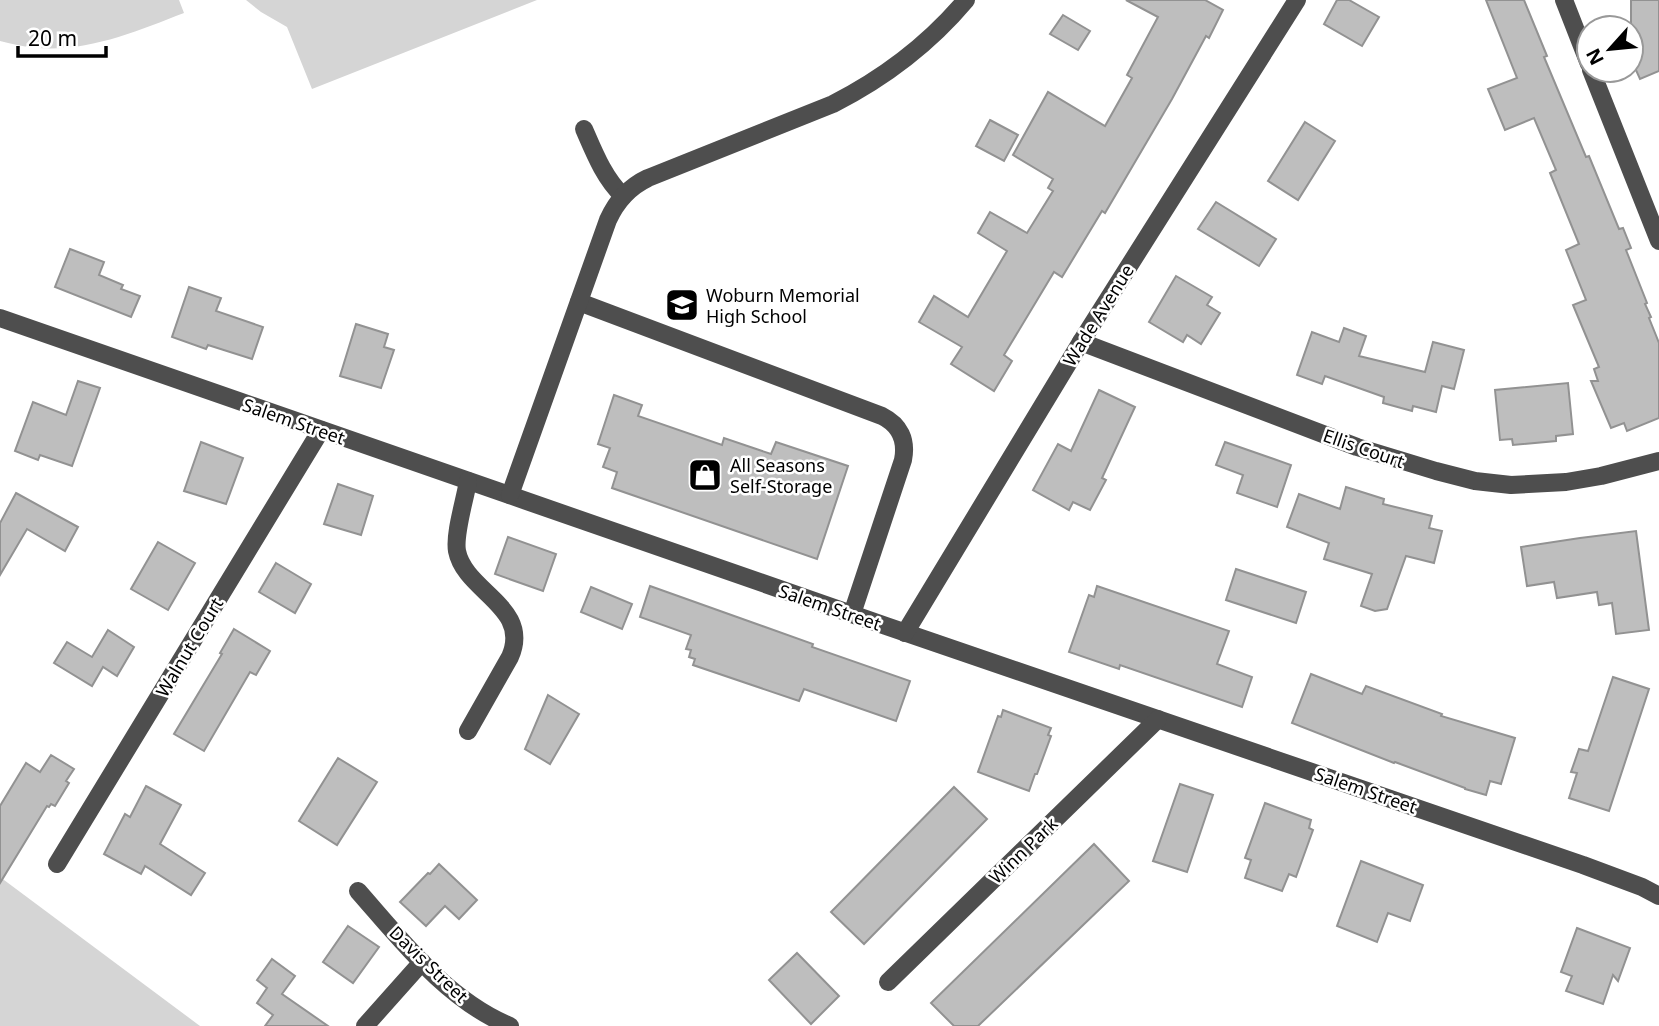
<svg xmlns="http://www.w3.org/2000/svg" width="1659" height="1026" viewBox="0 0 1659 1026" font-family="'Noto Sans',sans-serif">
  <style>
    .green { fill: #d5d5d5 }
    .building { fill: #bebebe; stroke: #929292; stroke-width: 2 }
    .lines { fill: none; stroke-linecap: round; stroke-linejoin: round }
    .minor { stroke: #4e4e4e; stroke-width: 18 }
    .labels { text-anchor: middle; dominant-baseline: central; stroke-width: 5; stroke-linejoin: round; paint-order: stroke }
    .poi-label { font-size: 18px; fill: #000; stroke: #fff; text-anchor: start }
    .street-label { font-size: 18px; fill: #000; stroke: #fff }
  </style>
  <rect width="100%" height="100%" fill="#fff"/>
  <!-- green -->
  <g class="green">
    <path d="M0 0H179L184 13C137 31 89 52 37 48 25 47 12 44 0 41Z"/>
    <polygon points="246,0 537,0 312,89 287,27 261,12"/>
    <polygon points="0,877 200,1026 0,1026"/>
  </g>
  <!-- building -->
  <g class="building">
    <polygon points="1126,0 1205,0 1223,10 1209,38 1206,36 1172,99 1105,213 1102,211 1062,277 1054,272 1004,355 1012,361 994,391 951,364 962,347 919,322 934,296 968,317 1007,251 978,233 990,212 1027,233 1053,191 1048,188 1053,179 1013,155 1048,92 1105,126 1132,78 1127,75 1158,17"/>
    <polygon points="1337,0 1349,0 1379,17 1362,46 1324,24"/>
    <polygon points="1486,0 1524,0 1547,56 1544,57 1586,157 1589,156 1619,229 1623,228 1631,248 1626,250 1647,303 1645,304 1651,317 1649,318 1659,343 1659,418 1627,431 1624,423 1611,428 1591,381 1598,381 1594,369 1599,367 1573,305 1586,300 1566,250 1579,244 1550,173 1556,170 1534,118 1505,130 1488,89 1517,78"/>
    <polygon points="1631,0 1659,0 1659,71 1640,79 1631,59"/>
    <polygon points="1063,15 1090,31 1078,50 1050,34"/>
    <polygon points="990,120 1018,135 1004,161 976,146"/>
    <polygon points="1305,122 1335,141 1298,200 1268,181"/>
    <polygon points="1216,202 1276,239 1259,266 1198,229"/>
    <polygon points="70,249 104,262 99,275 123,285 121,289 140,296 131,317 55,287"/>
    <polygon points="1176,276 1212,297 1207,305 1220,313 1201,344 1187,335 1183,342 1149,322"/>
    <polygon points="189,287 221,298 216,311 263,327 252,359 208,345 206,349 172,337"/>
    <polygon points="356,324 388,334 384,347 394,350 381,388 340,376"/>
    <polygon points="1344,328 1366,336 1359,356 1425,372 1433,342 1464,350 1454,389 1442,386 1436,412 1413,406 1412,411 1383,403 1384,397 1325,376 1322,384 1297,375 1312,332 1339,342"/>
    <polygon points="78,381 100,388 72,466 40,455 38,460 15,451 33,402 66,415"/>
    <polygon points="1568,383 1573,434 1556,436 1556,441 1513,445 1512,439 1500,440 1495,390"/>
    <polygon points="1099,390 1135,407 1102,478 1106,480 1090,510 1073,502 1069,510 1033,490 1058,444 1071,451"/>
    <polygon points="614,395 642,405 638,416 722,445 724,438 771,454 776,442 848,466 817,559 612,488 617,472 603,467 610,448 598,444"/>
    <polygon points="201,442 243,458 226,504 184,491"/>
    <polygon points="1225,442 1291,465 1277,507 1237,493 1243,475 1216,465"/>
    <polygon points="338,484 373,496 361,535 324,524"/>
    <polygon points="1346,487 1384,499 1383,504 1432,516 1429,528 1442,531 1434,563 1406,556 1387,609 1375,611 1361,606 1372,574 1324,559 1329,543 1287,527 1299,494 1340,509"/>
    <polygon points="16,493 78,527 65,551 27,529 0,575 0,523"/>
    <polygon points="1636,531 1649,630 1616,634 1612,603 1599,605 1597,592 1557,598 1554,582 1527,586 1521,547 1580,538"/>
    <polygon points="508,537 556,554 543,591 495,574"/>
    <polygon points="158,542 195,563 168,610 131,589"/>
    <polygon points="276,563 311,584 295,613 259,592"/>
    <polygon points="1236,569 1306,592 1296,623 1226,600"/>
    <polygon points="650,586 813,644 812,647 910,681 896,721 804,689 799,701 693,665 695,659 689,657 691,650 686,649 691,635 640,617"/>
    <polygon points="1097,586 1229,631 1217,664 1252,677 1242,707 1120,665 1119,669 1069,652 1089,595 1094,597"/>
    <polygon points="591,587 632,604 622,629 581,612"/>
    <polygon points="234,629 270,651 256,675 250,672 204,751 174,734 222,654 220,653"/>
    <polygon points="108,630 134,647 117,676 103,667 92,686 54,663 67,642 92,657"/>
    <polygon points="1311,674 1362,694 1366,686 1442,714 1441,716 1515,738 1501,784 1490,781 1486,795 1465,789 1465,788 1395,762 1394,763 1292,723"/>
    <polygon points="1613,677 1649,689 1609,811 1569,798 1577,773 1571,772 1579,749 1588,751"/>
    <polygon points="548,695 579,714 550,764 525,749"/>
    <polygon points="1003,710 1051,728 1048,735 1051,736 1037,774 1035,774 1029,791 978,772 998,716 1001,717"/>
    <polygon points="51,755 74,769 66,781 69,783 55,806 51,804 49,807 47,806 0,883 0,806 26,763 40,772"/>
    <polygon points="338,758 377,782 337,845 299,821"/>
    <polygon points="1180,784 1213,795 1187,872 1153,861"/>
    <polygon points="146,786 181,805 160,844 205,873 191,895 145,866 141,874 104,854 125,814 130,817"/>
    <polygon points="954,787 987,819 864,944 831,912"/>
    <polygon points="1265,803 1311,820 1309,828 1313,830 1296,877 1289,874 1282,891 1245,878 1251,860 1245,858"/>
    <polygon points="1094,844 1129,881 978,1026 954,1026 931,1003"/>
    <polygon points="1361,861 1423,885 1410,921 1388,913 1377,942 1337,926"/>
    <polygon points="439,864 477,900 459,919 445,906 426,926 400,902 428,873 430,874"/>
    <polygon points="348,926 379,947 353,983 323,962"/>
    <polygon points="1577,928 1630,948 1618,981 1613,975 1603,1004 1566,991 1572,976 1561,972"/>
    <polygon points="797,953 839,996 811,1024 769,980"/>
    <polygon points="272,959 295,976 282,994 328,1026 265,1026 273,1015 257,1003 267,988 257,980"/>
  </g>
  <g class="lines">
    <!-- minor -->
    <g class="minor">
      <polyline points="1564,0 1589,64"/>
      <polyline points="1591,70 1659,241"/>
      <path d="M584 129C594 152 604 178 623 196"/>
      <path d="M579 302 882 416C900 425 907 440 903 460L852 614"/>
      <polyline points="0,318 886,626 1583,865 1642,887 1659,896"/>
      <polyline points="1081,342 1357,447 1436,471 1475,481 1511,485 1566,482 1601,476 1659,461"/>
      <path d="M510 495 608 220C617 200 629 187 648 178L833 104C884 78 929 44 966 0"/>
      <polyline points="905,633 1081,342 1297,0"/>
      <path d="M468 731 510 657C532 607 465 592 457 551 454 534 465 500 468 481"/>
      <polyline points="57,864 321,430"/>
      <path d="M358 891C402 941 447 1000 510 1026"/>
      <polyline points="888,982 1158,719"/>
      <polyline points="365,1026 422,962"/>
    </g>
  </g>
  <!-- icons -->
  <defs>
    <symbol id="school-square" viewBox="-11 -11 22 22"><rect x="-9" y="-9" width="18" height="18" rx="4" fill="#000" stroke="#fff"/><path d="M0-5L7-2L0 1L-7-2ZM-4 1L0 2.5L4 1V4Q0 6-4 4Z" fill="#fff"/></symbol>
    <symbol id="shop-square" viewBox="-11 -11 22 22"><rect x="-9" y="-9" width="18" height="18" rx="4" fill="#000" stroke="#fff"/><path d="M-5-2.5h2.3a2.7 3.5 0 0 1 5.4 0H5L5.5 6h-11ZM-1.5-2.5h3a1.5 2.3 0 0 0-3 0Z" fill="#fff"/></symbol>
  </defs>
  <g fill-rule="evenodd">
    <use href="#school-square" x="663" y="286" width="38" height="38"/>
    <use href="#shop-square" x="686" y="456" width="38" height="38"/>
  </g>
  <g class="labels">
    <!-- poi labels -->
    <g class="poi-label">
      <text x="706" y="295">Woburn Memorial<tspan x="706" dy="21">High School</tspan></text>
      <text x="730" y="465">All Seasons<tspan x="730" dy="21">Self-Storage</tspan></text>
    </g>
    <!-- street labels -->
    <g class="street-label">
      <text transform="translate(1098 315) rotate(-58)">Wade Avenue</text>
      <text transform="translate(294 421) rotate(19)">Salem Street</text>
      <text transform="translate(1364 448) rotate(19)">Ellis Court</text>
      <text transform="translate(830 607) rotate(19)">Salem Street</text>
      <text transform="translate(189 647) rotate(-59)">Walnut Court</text>
      <text transform="translate(1366 790) rotate(19)">Salem Street</text>
      <text transform="translate(1023 850) rotate(-44)">Winn Park</text>
      <text transform="translate(429 964) rotate(44)">Davis Street</text>
    </g>
  </g>
  <!-- north arrow -->
  <g transform="translate(1610 49) rotate(243)"><circle r="33" fill="#ffffff" stroke="#999999" stroke-width="2"/>
  <path d="M0-5L12 26L0 18L-12 26Z" fill="#000000"/>
  <text y="-10" font-size="19" font-weight="bold" text-anchor="middle" fill="#000000">N</text>
  </g>
  <!-- scale -->
  <path d="M18 46v10h88v-10" fill="none" stroke="#000000" stroke-width="3.5"/>
  <text x="28" y="46" font-size="21" fill="#000000" stroke="#ffffff" stroke-width="5" paint-order="stroke">20 m</text>
</svg>
